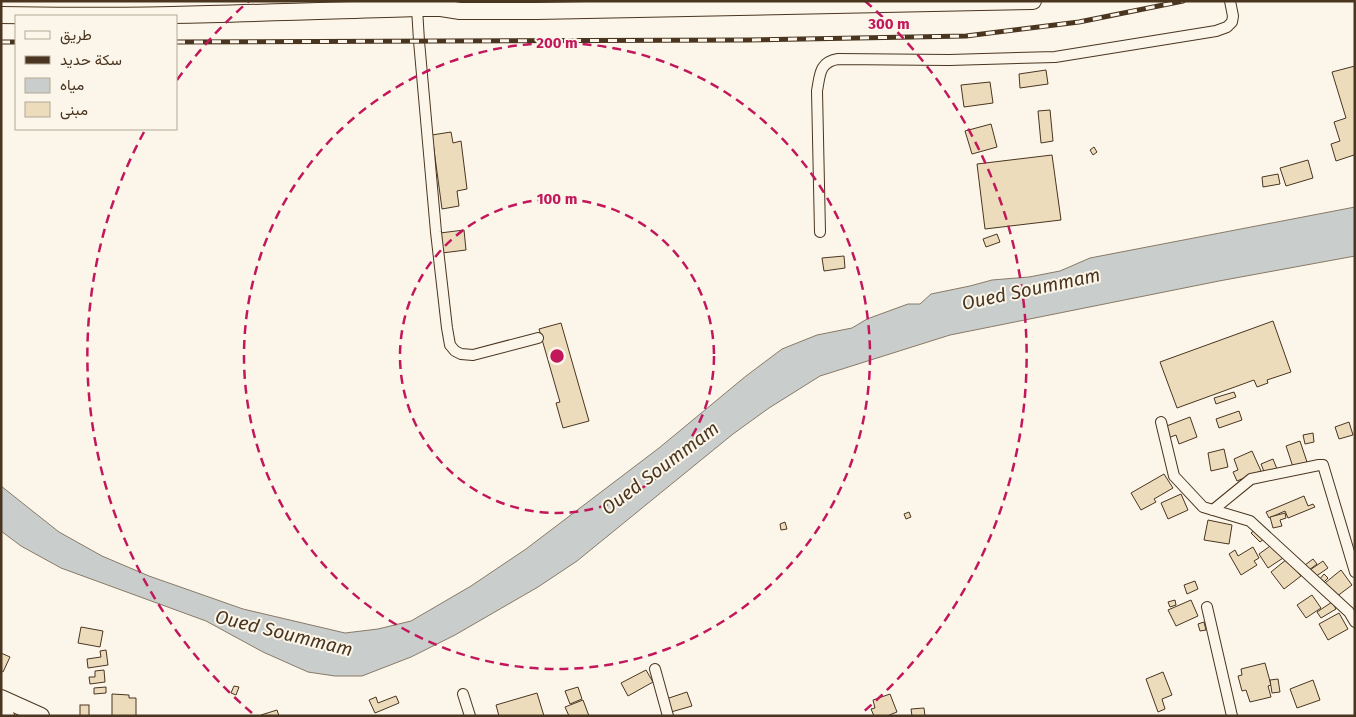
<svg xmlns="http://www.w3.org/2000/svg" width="1356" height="717" viewBox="0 0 1356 717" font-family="'Fira Sans',Vazirmatn,sans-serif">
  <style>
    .water { fill: #c9cecd; stroke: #887966 }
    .building { fill: #ecdcbc; stroke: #4a3520 }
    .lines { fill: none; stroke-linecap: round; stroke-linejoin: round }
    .minor-casing { stroke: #4a3520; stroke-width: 12 }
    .trunk-casing { stroke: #4a3520; stroke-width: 18 }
    .minor { stroke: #fbf6e9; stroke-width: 10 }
    .trunk { stroke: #fbf6e9; stroke-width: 16 }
    .rail-casing { stroke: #4a3520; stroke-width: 5 }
    .rail { stroke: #fbf6e9; stroke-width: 3; stroke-dasharray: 9; stroke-linecap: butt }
    .ring { fill: none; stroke: #c2185b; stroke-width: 2.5; stroke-dasharray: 9 6 }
    .labels { text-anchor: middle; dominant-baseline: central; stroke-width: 4; stroke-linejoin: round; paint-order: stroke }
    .water-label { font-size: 19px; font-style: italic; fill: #4a3520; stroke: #fbf6e9 }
    .centre { fill: #c2185b; stroke: #fbf6e9; stroke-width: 2.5 }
    .ring-label { font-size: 15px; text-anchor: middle; font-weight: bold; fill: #c2185b; stroke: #fbf6e9; stroke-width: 4; stroke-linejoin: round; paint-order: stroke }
  </style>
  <rect width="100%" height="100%" fill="#fbf6e9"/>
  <!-- water -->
  <polygon class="water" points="1355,207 1355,256 1219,281 950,335 820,376 769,408 733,434 577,561 538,587 455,635 411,657 362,676 335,676 308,672 263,652 206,621 61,568 21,546 1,531 1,486 59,532 102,556 149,576 243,609 345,633 378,629 411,621 471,586 526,549 659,448 746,376 782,349 817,335 852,328 867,319 908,304 920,304 931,294 970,286 992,280 1029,277 1060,271 1090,258"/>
  <!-- building -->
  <g class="building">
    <polygon points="1355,66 1355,157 1354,155 1336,161 1331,144 1340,141 1334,122 1346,118 1332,72"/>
    <polygon points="1046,70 1048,84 1020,88 1019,74"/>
    <polygon points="990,82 993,103 964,107 961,85"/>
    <polygon points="1050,110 1053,141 1041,143 1038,111"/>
    <polygon points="991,124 997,147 972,154 965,131"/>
    <polygon points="451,132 453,143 461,141 467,189 457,191 459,206 442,209 432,135"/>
    <polygon points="1094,147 1097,152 1093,155 1090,150"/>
    <polygon points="1052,155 1061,220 985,229 977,164"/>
    <polygon points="1308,160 1313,178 1286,186 1280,168"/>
    <polygon points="1278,174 1280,184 1263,187 1262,177"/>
    <polygon points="464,230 466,250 442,253 440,233"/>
    <polygon points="997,234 1000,242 986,247 983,239"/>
    <polygon points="844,256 845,268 824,271 822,258"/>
    <polygon points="1273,321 1291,372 1267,380 1268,383 1257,387 1254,380 1177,408 1160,362"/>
    <polygon points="561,323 589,421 563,428 556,403 560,402 539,329"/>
    <polygon points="1234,392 1236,397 1216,404 1214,398"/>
    <polygon points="1239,411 1242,420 1219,428 1216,419"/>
    <polygon points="1190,417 1197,437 1179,444 1176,435 1168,438 1164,427"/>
    <polygon points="1349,422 1353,435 1339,439 1335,427"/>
    <polygon points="1313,433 1314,442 1305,444 1303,435"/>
    <polygon points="1300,441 1307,462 1293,467 1286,446"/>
    <polygon points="1224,449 1228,467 1211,471 1208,453"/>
    <polygon points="1252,451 1261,471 1237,481 1233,472 1238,470 1234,459"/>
    <polygon points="1273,459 1277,469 1265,474 1261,464"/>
    <polygon points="1164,474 1173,488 1154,499 1156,502 1141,510 1131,493"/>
    <polygon points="1181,494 1188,510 1168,519 1161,503"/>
    <polygon points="1304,496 1308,506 1313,504 1315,507 1288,518 1285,511 1269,518 1266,512"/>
    <polygon points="909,512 911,517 906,519 904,514"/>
    <polygon points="1285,513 1286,518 1280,520 1282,526 1273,528 1270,517"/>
    <polygon points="1208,520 1232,525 1229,544 1204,540"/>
    <polygon points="785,522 787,529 781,530 780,524"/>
    <polygon points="1256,529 1265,538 1260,542 1251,533"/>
    <polygon points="1273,544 1283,558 1268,568 1259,554"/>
    <polygon points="1253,547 1259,558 1254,561 1257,565 1241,575 1229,554 1235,550 1238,556"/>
    <polygon points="1287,559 1301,576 1284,589 1271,572"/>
    <polygon points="1313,559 1317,564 1309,570 1305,565"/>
    <polygon points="1323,561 1328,568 1315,577 1310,570"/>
    <polygon points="1341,570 1352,585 1336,597 1325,583"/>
    <polygon points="1324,574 1328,578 1323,583 1319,580"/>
    <polygon points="1195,581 1198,589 1187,594 1184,585"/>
    <polygon points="1312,595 1321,608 1306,618 1297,605"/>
    <polygon points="1175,600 1176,605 1170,607 1168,602"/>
    <polygon points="1191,600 1198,616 1176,626 1168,610"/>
    <polygon points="1332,602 1336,609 1321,618 1317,612"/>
    <polygon points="1339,613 1348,629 1328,640 1319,624"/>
    <polygon points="1204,622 1206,630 1200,631 1198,624"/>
    <polygon points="81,627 103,631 100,647 78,643"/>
    <polygon points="106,650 108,665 88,668 87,659 101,657 100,651"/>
    <polygon points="1,653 10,657 3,672 1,671"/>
    <polygon points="1265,663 1271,685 1268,686 1271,697 1250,702 1246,690 1242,691 1238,676 1242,675 1241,669"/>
    <polygon points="104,670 105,682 90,684 89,677 95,677 95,671"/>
    <polygon points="646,670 653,682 628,696 621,683"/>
    <polygon points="1163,672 1172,695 1162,699 1165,709 1158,712 1146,679"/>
    <polygon points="1278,679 1280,692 1272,693 1270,680"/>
    <polygon points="1313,680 1320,700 1297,708 1290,689"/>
    <polygon points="234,686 239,687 236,695 231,693"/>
    <polygon points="106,687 106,693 94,694 94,688"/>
    <polygon points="578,687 582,699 570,704 565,691"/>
    <polygon points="687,692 692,706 671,712 666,699"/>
    <polygon points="537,693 544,716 499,716 496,705"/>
    <polygon points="112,694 129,695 129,698 136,698 136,716 112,716"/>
    <polygon points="890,694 897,712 887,716 874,716 871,709 875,708 873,700"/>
    <polygon points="396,696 399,703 375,713 369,700 376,697 378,703"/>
    <polygon points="583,700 589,716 569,716 565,707"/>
    <rect x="80" y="705" width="9" height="11"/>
    <polygon points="924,708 925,716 912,716 911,709"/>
    <polygon points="277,710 279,716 261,716 261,715"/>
  </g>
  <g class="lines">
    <defs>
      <g id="minor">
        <polyline points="417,8 419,41 436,232 447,328 450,345 455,351 461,354 473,355 538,338"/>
        <path d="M820 232 817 91C820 75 819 62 838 59L949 60 1055 57 1216 31 1227 27 1232 22 1233 16 1230 1"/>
        <polyline points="1161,422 1174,476 1203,507 1250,521 1349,612 1355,622"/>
        <polyline points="1213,510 1251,479 1319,465 1323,465 1355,572"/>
        <polyline points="1207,607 1232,716"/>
        <polyline points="655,669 668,716"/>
        <polyline points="463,694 470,716"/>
      </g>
      <g id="trunk">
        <path d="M1 15C140 18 279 12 417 8H441L460 11H537L1033 1"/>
        <polyline points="1,698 41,716"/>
        <polyline points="1,714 6,716"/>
      </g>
    </defs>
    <!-- minor casing -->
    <use href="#minor" class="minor-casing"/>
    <!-- trunk casing -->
    <use href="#trunk" class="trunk-casing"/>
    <!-- minor -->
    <use href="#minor" class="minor"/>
    <!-- trunk -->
    <use href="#trunk" class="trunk"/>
    <defs>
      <g id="rail">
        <polyline points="1,42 16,42"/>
        <polyline points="176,42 748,40 966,36 1079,22 1183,1"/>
      </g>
    </defs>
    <!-- rail casing -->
    <use href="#rail" class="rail-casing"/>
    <!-- rail -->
    <use href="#rail" class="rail"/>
  </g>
  <!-- distance rings -->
  <g class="ring">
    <circle cx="557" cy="356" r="157"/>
    <circle cx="557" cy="356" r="313"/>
    <path d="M252 713A470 470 0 0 1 144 132M177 80A470 470 0 0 1 249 1M865 1A470 470 0 0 1 862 713"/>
  </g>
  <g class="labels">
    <!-- water labels -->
    <g class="water-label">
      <text transform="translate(1031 289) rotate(-12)">Oued Soummam</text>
      <text transform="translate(660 468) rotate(-37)">Oued Soummam</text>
      <text transform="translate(284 633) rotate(14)">Oued Soummam</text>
    </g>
  </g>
  <circle cx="557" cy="356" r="8" class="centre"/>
  <g class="ring-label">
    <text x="889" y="29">300 m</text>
    <text x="557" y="48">200 m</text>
    <text x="557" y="204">100 m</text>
  </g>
  <!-- border -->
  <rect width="1356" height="717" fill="none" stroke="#4a3520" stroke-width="5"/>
  <!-- legend -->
  <rect x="15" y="15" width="162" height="115" fill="#fbf6e9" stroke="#b4a999"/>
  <rect x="25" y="31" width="25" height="8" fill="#fbf6e9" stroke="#b4a999"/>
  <text x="60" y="40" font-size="15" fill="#4a3520">طريق</text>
  <rect x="25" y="56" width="25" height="8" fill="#4a3520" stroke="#b4a999"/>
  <text x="60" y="65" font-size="15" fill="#4a3520">سكة حديد</text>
  <rect x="25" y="78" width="25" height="15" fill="#c9cecd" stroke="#b4a999"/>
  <text x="60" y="90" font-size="15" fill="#4a3520">مياه</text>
  <rect x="25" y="102" width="25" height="15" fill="#ecdcbc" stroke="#b4a999"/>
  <text x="60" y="115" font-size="15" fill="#4a3520">مبنى</text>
</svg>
